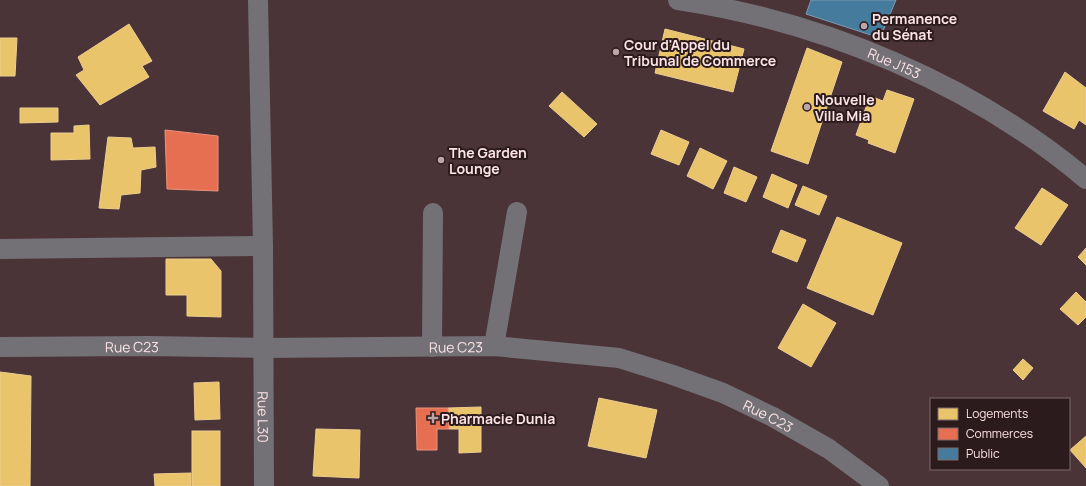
<svg xmlns="http://www.w3.org/2000/svg" width="1086" height="486" viewBox="0 0 1086 486" font-family="Manrope,sans-serif">
  <style>
    .homes { fill: #e9c46a; stroke: #eecd8f }
    .shops { fill: #e76f51; stroke: #ed927d }
    .public { fill: #457b9d; stroke: #7c9ab2 }
    .lines { fill: none; stroke-linecap: round; stroke-linejoin: round }
    .minor { stroke: #747176; stroke-width: 20 }
    .poi-dot { fill: #bda5a8; stroke: #2c1b1d; stroke-width: 1.5 }
    .labels { text-anchor: middle; dominant-baseline: central; stroke-width: 4; stroke-linejoin: round; paint-order: stroke }
    .poi-label { font-size: 14px; font-weight: bold; fill: #fbe2e4; stroke: #2c1b1d; text-anchor: start }
    .street-label { font-size: 14px; fill: #fbe2e4; stroke: #2c1b1d }
  </style>
  <rect width="100%" height="100%" fill="#4a3438"/>
  <!-- homes -->
  <g class="homes">
    <polygon points="129,24 152,61 142,66 149,77 100,105 76,75 84,70 78,57"/>
    <polygon points="665,29 744,49 733,92 655,73"/>
    <polygon points="0,38 17,38 15,76 0,76"/>
    <polygon points="807,48 842,62 808,164 771,151"/>
    <polygon points="1065,72 1086,88 1086,125 1079,120 1074,129 1043,111"/>
    <polygon points="887,90 914,99 895,153 868,143 869,140 856,135 870,96 883,101"/>
    <polygon points="562,92 597,124 584,137 549,106"/>
    <polygon points="20,108 58,108 58,122 20,123"/>
    <polygon points="89,125 90,159 51,160 51,133 74,133 74,126"/>
    <polygon points="661,130 689,142 679,165 651,154"/>
    <polygon points="108,137 131,138 133,148 155,147 156,167 141,170 140,193 121,195 119,209 99,208"/>
    <polygon points="700,148 727,161 713,189 687,176"/>
    <polygon points="734,167 757,177 746,202 724,193"/>
    <polygon points="772,174 797,185 788,208 763,197"/>
    <polygon points="803,186 827,196 819,215 795,205"/>
    <polygon points="1042,188 1068,205 1041,245 1015,228"/>
    <polygon points="837,217 902,243 873,315 807,288"/>
    <polygon points="781,230 806,240 797,262 772,252"/>
    <polygon points="1086,248 1086,265 1078,257"/>
    <polygon points="166,259 211,259 221,271 221,317 187,316 187,295 166,295"/>
    <polygon points="1076,292 1086,302 1086,317 1078,325 1060,309"/>
    <polygon points="803,304 836,323 811,367 778,348"/>
    <polygon points="1023,359 1033,368 1023,380 1013,370"/>
    <polygon points="0,372 31,376 30,486 0,486"/>
    <polygon points="219,382 220,419 195,420 194,383"/>
    <polygon points="599,398 657,410 646,458 588,446"/>
    <polygon points="481,407 481,452 459,453 459,429 449,429 448,408"/>
    <polygon points="316,429 360,430 359,478 313,476"/>
    <rect x="192" y="431" width="28" height="55"/>
    <polygon points="1086,436 1086,468 1070,450"/>
    <polygon points="191,473 191,486 155,486 154,474"/>
  </g>
  <!-- shops -->
  <g class="shops">
    <polygon points="165,130 218,136 218,191 167,189"/>
    <polygon points="416,408 448,408 449,429 437,429 437,450 417,450"/>
  </g>
  <!-- public -->
  <polygon class="public" points="811,0 896,0 880,38 806,14"/>
  <g class="lines">
    <!-- minor -->
    <g class="minor">
      <path id="s1" d="M258 0 263 246 264 486"/>
      <path id="s2" d="M678 0C824 22 973 84 1086 179"/>
      <polyline points="0,249 263,246"/>
      <polyline points="494,346 517,212"/>
      <path id="s3" d="M0 347 147 346 264 348 494 346 619 358 670 374 723 393 773 417 829 449 879 486"/>
      <polyline points="432,347 433,213"/>
    </g>
  </g>
  <!-- markers -->
  <g class="poi-dot">
    <circle cx="864" cy="26" r="4"/>
    <circle cx="616" cy="52" r="4"/>
    <circle cx="807" cy="107" r="4"/>
    <circle cx="441" cy="160" r="4"/>
    <path d="M431 412h4v4h4v4h-4v4h-4v-4h-4v-4h4z"/>
  </g>
  <g class="labels">
    <!-- poi labels -->
    <g class="poi-label">
      <text x="872" y="18">Permanence<tspan x="872" dy="16">du Sénat</tspan></text>
      <text x="624" y="44">Cour d'Appel du<tspan x="624" dy="16">Tribunal de Commerce</tspan></text>
      <text x="815" y="99">Nouvelle<tspan x="815" dy="16">Villa Mia</tspan></text>
      <text x="449" y="152">The Garden<tspan x="449" dy="16">Lounge</tspan></text>
      <text x="441" y="418">Pharmacie Dunia</text>
    </g>
    <!-- street labels -->
    <g class="street-label">
      <text stroke="none"><textPath href="#s2" startOffset="226">Rue J153</textPath></text>
      <text stroke="none"><textPath href="#s3" startOffset="132">Rue C23</textPath></text>
      <text stroke="none"><textPath href="#s3" startOffset="456">Rue C23</textPath></text>
      <text stroke="none"><textPath href="#s3" startOffset="780">Rue C23</textPath></text>
      <text stroke="none"><textPath href="#s1" startOffset="417">Rue L30</textPath></text>
    </g>
  </g>
  <!-- legend -->
  <rect x="930" y="398" width="140" height="72" fill="#2c1b1d" stroke="#7f6b6d"/>
  <rect x="938" y="408" width="20" height="12" fill="#e9c46a" stroke="#7f6b6d"/>
  <text x="966" y="418" font-size="12" fill="#fbe2e4">Logements</text>
  <rect x="938" y="428" width="20" height="12" fill="#e76f51" stroke="#7f6b6d"/>
  <text x="966" y="438" font-size="12" fill="#fbe2e4">Commerces</text>
  <rect x="938" y="448" width="20" height="12" fill="#457b9d" stroke="#7f6b6d"/>
  <text x="966" y="458" font-size="12" fill="#fbe2e4">Public</text>
</svg>
